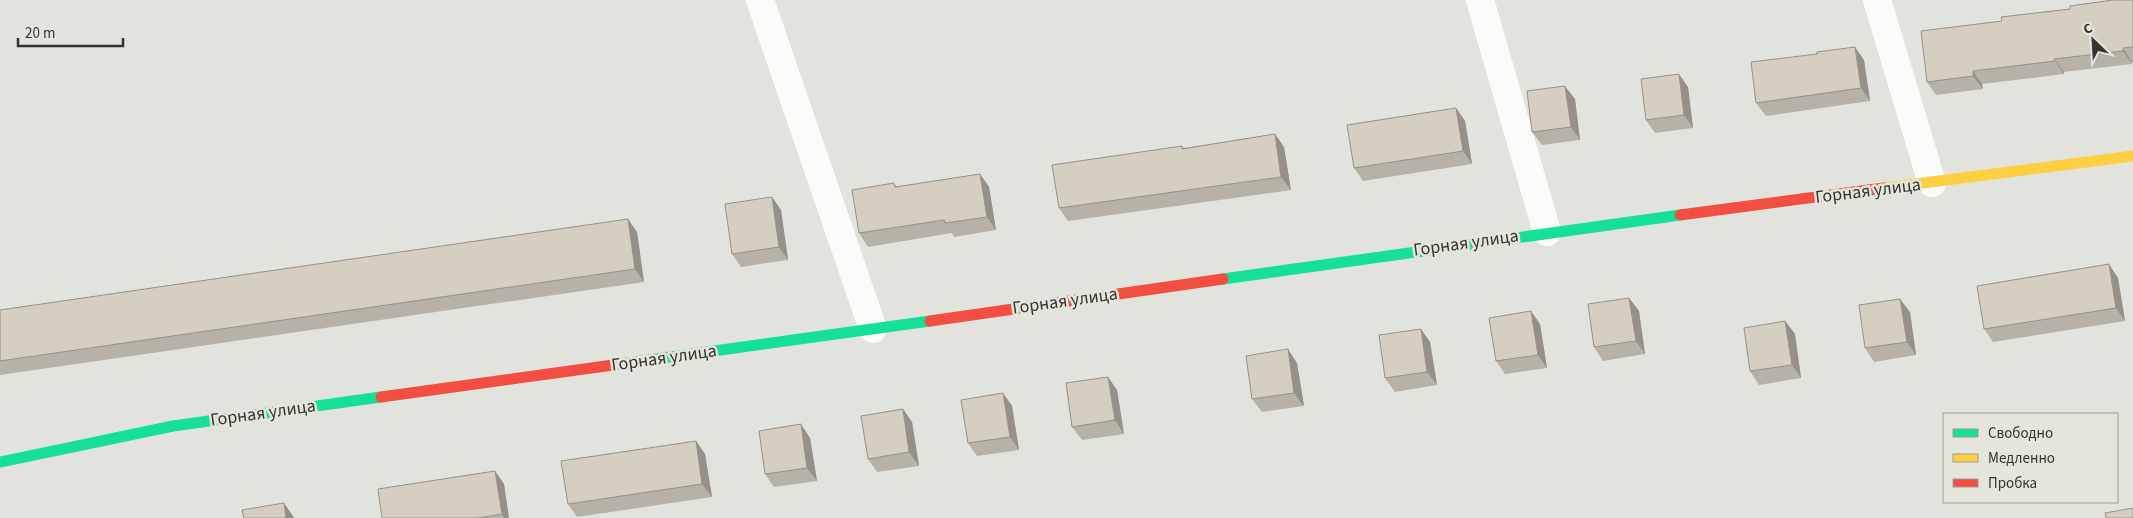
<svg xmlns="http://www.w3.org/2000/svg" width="2133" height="518" viewBox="0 0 2133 518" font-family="'Source Sans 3',sans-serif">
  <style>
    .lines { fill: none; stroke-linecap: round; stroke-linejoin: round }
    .street { stroke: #fbfbfa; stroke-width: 28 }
    .fast { stroke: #16e098; stroke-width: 11 }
    .slow { stroke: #ffcf43; stroke-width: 11 }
    .jam { stroke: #f24e42; stroke-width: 11 }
    .wall { fill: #b7b2a7 }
    .shaded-wall { fill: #959188 }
    .building { fill: #d5cfc2; stroke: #959188 }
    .labels { text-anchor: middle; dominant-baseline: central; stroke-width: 5; stroke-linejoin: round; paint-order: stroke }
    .street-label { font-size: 18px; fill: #343430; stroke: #e5e5dc }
  </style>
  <rect width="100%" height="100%" fill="#e3e3de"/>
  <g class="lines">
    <!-- street -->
    <g class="street">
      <polyline points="760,0 873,329"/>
      <polyline points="1480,0 1547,232"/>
      <polyline points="1877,0 1932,183"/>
    </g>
    <!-- fast -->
    <g class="fast">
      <polyline points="1223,279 1680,215"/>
      <polyline points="613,365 930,321"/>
      <polyline points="0,462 173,426 381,397"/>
    </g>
    <!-- slow -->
    <polyline class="slow" points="1884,188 2133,156"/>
    <!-- jam -->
    <g class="jam">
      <polyline points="1680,215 1884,188"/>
      <polyline points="930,321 1223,279"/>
      <polyline points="381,397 613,365"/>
    </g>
  </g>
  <!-- wall -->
  <g class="wall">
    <polygon points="2133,0 2133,62 2132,62 2132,64 2064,72 2064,74 1982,84 1983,89 1936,95 1927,82 2002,21 2070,9"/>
    <polygon points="1864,60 1870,101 1766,116 1756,103"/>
    <polygon points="1688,87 1693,128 1655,133 1646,120"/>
    <polygon points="1575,99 1580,140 1542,145 1532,132"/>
    <polygon points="1456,108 1465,121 1472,164 1363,181 1354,168"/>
    <polygon points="1275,134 1284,147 1291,190 1068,221 1059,208 1182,146 1184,148"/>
    <polygon points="980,174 989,187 996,230 954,237 952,233 868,247 859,233 894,183 897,187"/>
    <polygon points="772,197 781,210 788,260 741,267 732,254"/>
    <polygon points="637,232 644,282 0,375 0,310"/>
    <polygon points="2118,278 2125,321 1993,342 1984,329"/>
    <polygon points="1629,298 1639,311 1645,354 1603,361 1594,347"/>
    <polygon points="1910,312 1916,355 1874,362 1865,348"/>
    <polygon points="1785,321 1795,334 1801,378 1759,385 1750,371"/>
    <polygon points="1540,324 1547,368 1505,374 1496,361"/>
    <polygon points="1430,342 1437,385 1395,392 1385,378"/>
    <polygon points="1297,363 1304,406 1262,412 1252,399"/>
    <polygon points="1117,390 1124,434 1082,440 1072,427"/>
    <polygon points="1003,393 1012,406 1019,450 977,456 968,443"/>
    <polygon points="903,409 912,422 919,466 877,472 868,459"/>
    <polygon points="810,438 817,481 774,487 765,474"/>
    <polygon points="696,441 705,454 712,497 577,517 568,504"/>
    <polygon points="495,471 504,484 509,518 382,518"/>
  </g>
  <!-- shaded-wall -->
  <g class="shaded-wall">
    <polygon points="1855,47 1864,60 1870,101 1861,88"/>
    <polygon points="2123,48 2132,62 2132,64 2123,51"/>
    <polygon points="2054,59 2064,72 2064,74 2055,61"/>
    <polygon points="1973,71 1982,84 1983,89 1973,76"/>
    <polygon points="1679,74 1688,87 1693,128 1684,115"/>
    <polygon points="1565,86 1575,99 1580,140 1571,127"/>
    <polygon points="1456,108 1465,121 1472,164 1463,151"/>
    <polygon points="1275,134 1284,147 1291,190 1281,177"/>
    <polygon points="980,174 989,187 996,230 987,217"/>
    <polygon points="772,197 781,210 788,260 779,247"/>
    <polygon points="628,219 637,232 644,282 635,269"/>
    <polygon points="2109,264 2118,278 2125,321 2116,308"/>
    <polygon points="1629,298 1639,311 1645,354 1636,341"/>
    <polygon points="1900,299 1910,312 1916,355 1907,342"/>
    <polygon points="1531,311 1540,324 1547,368 1538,355"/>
    <polygon points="1785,321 1795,334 1801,378 1792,365"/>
    <polygon points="1421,329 1430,342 1437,385 1427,372"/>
    <polygon points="1288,349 1297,363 1304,406 1294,393"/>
    <polygon points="1108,377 1117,390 1124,434 1115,420"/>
    <polygon points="1003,393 1012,406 1019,450 1010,437"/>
    <polygon points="903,409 912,422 919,466 909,452"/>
    <polygon points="801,424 810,438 817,481 807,468"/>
    <polygon points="696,441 705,454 712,497 702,484"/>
    <polygon points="495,471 504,484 509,518 504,518 502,514"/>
    <polygon points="284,503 293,516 294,518 286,518"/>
  </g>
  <!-- building -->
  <g class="building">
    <polygon points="2113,0 2133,0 2133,47 2123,48 2123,51 2054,59 2055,61 1973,71 1973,76 1927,82 1921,31 2002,21 2001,17 2070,9 2070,6"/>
    <polygon points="1855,47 1861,88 1756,103 1751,62 1817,54 1817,52"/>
    <polygon points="1679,74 1684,115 1646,120 1641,79"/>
    <polygon points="1565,86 1571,127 1532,132 1527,91"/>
    <polygon points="1456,108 1463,151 1354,168 1347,125"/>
    <polygon points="1275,134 1281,177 1059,208 1052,165 1182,146 1182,149"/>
    <polygon points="980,174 987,217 945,223 944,220 859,233 852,190 894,183 895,187"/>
    <polygon points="772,197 779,247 732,254 725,204"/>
    <polygon points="628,219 635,269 0,361 0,310"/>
    <polygon points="2109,264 2116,308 1984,329 1977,286"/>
    <polygon points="1629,298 1636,341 1594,347 1588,304"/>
    <polygon points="1900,299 1907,342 1865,348 1859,305"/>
    <polygon points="1531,311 1538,355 1496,361 1489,318"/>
    <polygon points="1785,321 1792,365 1750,371 1744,328"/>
    <polygon points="1421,329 1427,372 1385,378 1379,335"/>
    <polygon points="1288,349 1294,393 1252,399 1246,356"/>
    <polygon points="1108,377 1115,420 1072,427 1066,383"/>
    <polygon points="1003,393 1010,437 968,443 961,400"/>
    <polygon points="903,409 909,452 868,459 861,416"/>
    <polygon points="801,424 807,468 765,474 759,431"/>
    <polygon points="696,441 702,484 568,504 561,461"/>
    <polygon points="495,471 502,514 478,518 382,518 378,489"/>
    <polygon points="284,503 286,518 244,518 242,510"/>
    <polygon points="2133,508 2133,518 2106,518 2105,513"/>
  </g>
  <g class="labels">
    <!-- street labels -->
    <g class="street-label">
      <text transform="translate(1868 191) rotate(-7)">Горная улица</text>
      <text transform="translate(1466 243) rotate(-8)">Горная улица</text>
      <text transform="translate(1065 301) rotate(-8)">Горная улица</text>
      <text transform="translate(664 358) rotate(-8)">Горная улица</text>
      <text transform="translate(263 413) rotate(-8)">Горная улица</text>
    </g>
  </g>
  <!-- legend -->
  <rect x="1943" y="413" width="175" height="90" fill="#e5e5dc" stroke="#9e9e97"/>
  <rect x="1953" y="429" width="25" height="8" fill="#16e098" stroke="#9e9e97"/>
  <text x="1988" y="438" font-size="15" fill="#343430">Свободно</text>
  <rect x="1953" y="454" width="25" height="8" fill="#ffcf43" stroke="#9e9e97"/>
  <text x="1988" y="463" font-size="15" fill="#343430">Медленно</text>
  <rect x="1953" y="479" width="25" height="8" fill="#f24e42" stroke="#9e9e97"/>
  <text x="1988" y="488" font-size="15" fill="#343430">Пробка</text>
  <!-- north arrow -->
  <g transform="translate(2093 40) rotate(335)" stroke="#e5e5dc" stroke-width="4" paint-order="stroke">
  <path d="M0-4L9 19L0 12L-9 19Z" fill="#343430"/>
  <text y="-8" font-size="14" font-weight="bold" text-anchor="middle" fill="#343430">С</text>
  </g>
  <!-- scale -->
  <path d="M18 38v8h105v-8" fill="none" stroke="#343430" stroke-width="2.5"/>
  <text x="25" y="38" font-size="15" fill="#343430" stroke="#e5e5dc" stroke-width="4" paint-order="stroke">20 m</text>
</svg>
